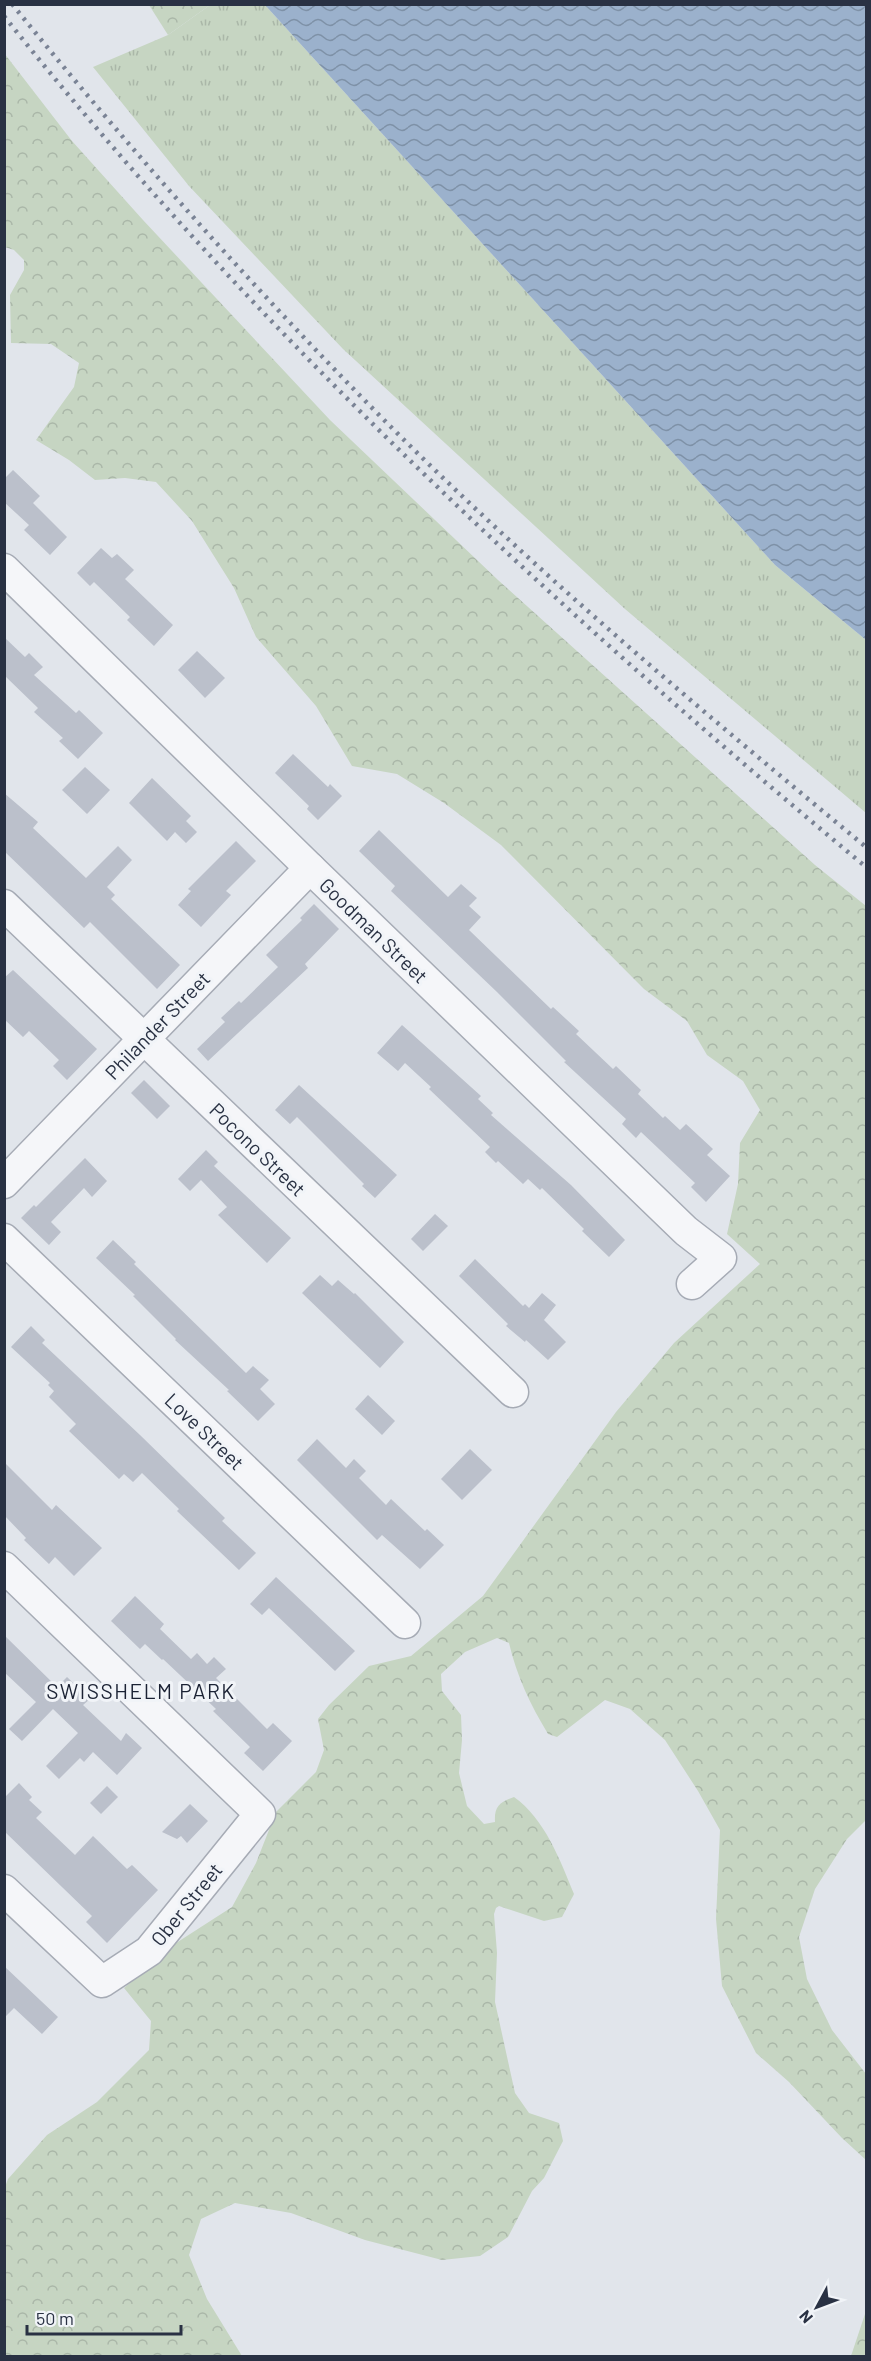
<svg xmlns="http://www.w3.org/2000/svg" width="871" height="2361" viewBox="0 0 871 2361" font-family="Barlow,sans-serif">
  <style>
    .grass { fill: url(#grass-tufts) }
    .forest { fill: url(#forest-crowns) }
    .water { fill: url(#water-waves) }
    .building { fill: #bbc0cb }
    .lines { fill: none; stroke-linecap: round; stroke-linejoin: round }
    .minor-casing { stroke: #a6abb5; stroke-width: 33 }
    .minor { stroke: #f5f6f9; stroke-width: 30 }
    .rail { stroke: #7a8395; stroke-width: 4.5; stroke-dasharray: 3 6; stroke-linecap: butt }
    .labels { text-anchor: middle; dominant-baseline: central; stroke-width: 6; stroke-linejoin: round; paint-order: stroke }
    .street-label { font-size: 20px; fill: #293143; stroke: #f1f4f8 }
    .neighbourhood-label { font-size: 21px; letter-spacing: 1.5px; fill: #1b2234; stroke: #f1f4f8 }
  </style>
  <defs>
    <pattern id="grass-tufts" width="24" height="20" patternUnits="userSpaceOnUse" patternTransform="scale(1.5)"><rect width="24" height="20" fill="#c6d5c2"/><path d="M3 7l-1-3M5 7V3M7 7l1-3M15 17l-1-3M17 17v-4M19 17l1-3" fill="none" stroke="#aab7a8"/></pattern>
    <pattern id="forest-crowns" width="20" height="18" patternUnits="userSpaceOnUse" patternTransform="scale(1.5)"><rect width="20" height="18" fill="#c6d5c2"/><path d="M2 6a3 3 0 1 1 6 0M12 15a3 3 0 1 1 6 0" fill="none" stroke="#aab7a8"/></pattern>
    <pattern id="water-waves" width="16" height="10" patternUnits="userSpaceOnUse" patternTransform="scale(1.5)"><rect width="16" height="10" fill="#9bb1cc"/><path d="M0 5q4-4 8 0t8 0" fill="none" stroke="#7e91a7"/></pattern>
  </defs>
  <rect width="100%" height="100%" fill="#e1e5eb"/>
  <!-- grass -->
  <polygon class="grass" points="210,5 265,5 775,565 866,640 866,813 625,609 343,349 189,186 93,67 168,35"/>
  <!-- forest -->
  <g class="forest">
    <polygon points="149,5 210,5 168,35"/>
    <path d="M4 53 72 141 143 220 330 420 498 580 815 865 866 906V1820L847 1839 815 1889 799 1937 807 1979 832 2030 866 2074V2160L842 2138 789 2082 756 2053 722 1986 716 1919 720 1830 698 1791 665 1740 630 1709 605 1700 557 1737 548 1734C530 1704 517 1677 509 1643L497 1638 465 1652 441 1674 442 1691 461 1715 462 1740 459 1773 467 1806 484 1824 495 1822C494 1806 500 1802 514 1797 545 1819 560 1860 574 1894L562 1917 544 1921 499 1906 496 1908 494 1914 497 1953 495 2002 515 2093 529 2113 559 2123 563 2141 544 2178 532 2191 508 2237 480 2256 442 2260 365 2240 291 2213 235 2203 201 2219 189 2255 207 2299 242 2356H5V2187L8 2179 47 2135 97 2102 149 2050 151 2021 124 1988 173 1945 232 1907 256 1863 276 1812 316 1772 324 1750 318 1719 329 1705 369 1666 411 1656 483 1596 616 1412 674 1343 760 1264 727 1234 738 1184 740 1143 760 1110 743 1081 707 1055 687 1021 644 989 501 845 444 803 397 774 352 766 316 706 256 637 234 588 192 521 156 482 125 478 95 480 69 460 36 440 74 387 79 363 51 344 11 343 10 295 24 270V260L14 250 5 247Z"/>
    <polygon points="866,2311 866,2356 851,2356"/>
  </g>
  <!-- water -->
  <polygon class="water" points="265,5 866,5 866,640 775,565"/>
  <!-- building -->
  <g class="building">
    <polygon points="13,470 40,496 33,503 67,537 50,555 24,530 29,525 4,502 4,479"/>
    <polygon points="101,548 112,558 117,554 134,570 125,579 173,625 154,646 127,620 130,617 94,582 90,586 77,573"/>
    <polygon points="4,637 25,657 29,653 43,667 34,675 76,713 79,710 103,733 78,759 59,741 63,738 34,712 38,708 4,675"/>
    <polygon points="197,651 225,678 205,698 178,670"/>
    <polygon points="293,754 328,787 330,784 342,796 318,820 307,809 309,806 275,773"/>
    <polygon points="85,767 110,790 87,814 62,790"/>
    <polygon points="152,778 191,816 186,821 197,832 186,843 175,832 167,841 129,803"/>
    <polygon points="4,793 38,822 33,828 86,878 118,846 132,860 107,887 115,895 111,899 180,965 157,989 90,922 84,928 4,851"/>
    <polygon points="379,830 448,897 461,884 477,898 469,906 481,917 469,930 551,1009 553,1007 579,1031 576,1034 613,1069 616,1066 641,1090 638,1094 663,1118 665,1116 680,1130 686,1124 713,1149 707,1155 730,1176 706,1202 691,1187 695,1183 641,1132 636,1138 622,1124 626,1119 564,1062 566,1061 497,992 391,891 395,886 359,851"/>
    <polygon points="236,841 256,861 226,891 231,895 201,927 178,905 191,891 188,889"/>
    <polygon points="314,904 339,929 305,964 308,968 208,1061 197,1049 225,1022 221,1018 239,1001 241,1003 278,967 266,955 302,920 300,918"/>
    <polygon points="13,970 97,1049 67,1080 53,1066 59,1060 29,1031 23,1037 4,1019 4,978"/>
    <polygon points="402,1025 481,1096 478,1099 493,1113 491,1115 571,1185 625,1240 609,1257 582,1231 584,1229 542,1188 540,1190 528,1179 523,1184 498,1161 496,1163 485,1152 490,1147 429,1089 431,1087 405,1063 398,1071 377,1053"/>
    <polygon points="144,1080 170,1106 157,1119 131,1093"/>
    <polygon points="299,1085 397,1175 375,1198 362,1186 364,1184 297,1117 290,1124 275,1110"/>
    <polygon points="206,1150 218,1162 214,1166 291,1238 267,1263 218,1215 227,1207 201,1180 190,1191 178,1179"/>
    <polygon points="85,1158 107,1181 92,1197 84,1188 51,1222 61,1232 49,1245 21,1218 34,1205 36,1207"/>
    <polygon points="435,1214 448,1226 423,1251 411,1239"/>
    <polygon points="113,1240 136,1262 134,1264 246,1373 253,1366 269,1380 260,1389 275,1404 258,1421 227,1391 229,1390 175,1340 176,1339 133,1296 135,1295 96,1258"/>
    <polygon points="475,1259 523,1306 525,1304 529,1308 542,1293 556,1305 544,1320 566,1342 548,1360 526,1340 525,1342 506,1326 508,1324 459,1276"/>
    <polygon points="320,1275 332,1286 338,1280 354,1294 355,1293 404,1342 380,1368 302,1293"/>
    <polygon points="31,1326 45,1340 42,1343 140,1435 225,1518 222,1521 256,1553 239,1570 177,1511 179,1509 142,1473 133,1482 124,1474 119,1479 69,1431 76,1424 49,1397 54,1391 48,1385 50,1383 11,1347"/>
    <polygon points="368,1395 395,1421 382,1435 355,1409"/>
    <polygon points="317,1439 346,1468 354,1459 366,1471 359,1478 386,1505 391,1499 425,1531 427,1529 444,1545 420,1569 382,1535 377,1540 297,1460"/>
    <polygon points="470,1449 492,1470 462,1500 441,1479"/>
    <polygon points="4,1462 52,1510 56,1505 102,1548 74,1576 55,1557 49,1564 24,1540 26,1538 4,1515"/>
    <polygon points="276,1577 355,1651 335,1671 269,1608 262,1615 250,1604"/>
    <polygon points="135,1596 164,1624 160,1629 191,1659 197,1653 207,1664 214,1657 226,1669 216,1678 267,1729 273,1723 292,1741 263,1771 244,1753 250,1747 213,1711 216,1709 163,1659 162,1660 145,1644 140,1649 111,1621"/>
    <polygon points="4,1635 57,1687 67,1677 90,1699 83,1705 121,1741 126,1733 142,1748 117,1775 93,1752 84,1762 80,1758 59,1779 46,1766 78,1733 53,1709 22,1741 9,1729 36,1702 4,1672"/>
    <polygon points="19,1783 32,1797 29,1800 42,1812 36,1818 75,1855 93,1836 127,1869 132,1865 158,1890 107,1943 86,1922 92,1916 4,1831 4,1798"/>
    <polygon points="107,1786 118,1797 101,1814 90,1803"/>
    <polygon points="190,1804 208,1821 187,1843 181,1836 177,1839 162,1832"/>
    <polygon points="4,1966 58,2017 42,2034 14,2008 4,2018"/>
  </g>
  <g class="lines">
    <defs>
      <g id="minor">
        <polyline points="4,569 310,868 686,1231 721,1258 692,1284"/>
        <polyline points="4,905 513,1392"/>
        <polyline points="4,1183 310,868"/>
        <polyline points="4,1239 405,1623"/>
        <polyline points="4,1567 260,1814 149,1951 102,1982 4,1890"/>
      </g>
    </defs>
    <!-- minor casing -->
    <use href="#minor" class="minor-casing"/>
    <!-- minor -->
    <use href="#minor" class="minor"/>
    <!-- rail -->
    <g class="rail">
      <path d="M12 4C131 151 254 289 387 423 538 574 702 711 866 847"/>
      <path d="M4 16C257 334 555 608 866 867"/>
    </g>
  </g>
  <g class="labels">
    <!-- street labels -->
    <g class="street-label">
      <text transform="translate(374 930) rotate(44)">Goodman Street</text>
      <text transform="translate(157 1025) rotate(-46)">Philander Street</text>
      <text transform="translate(258 1149) rotate(44)">Pocono Street</text>
      <text transform="translate(205 1431) rotate(44)">Love Street</text>
      <text transform="translate(186 1904) rotate(-51)">Ober Street</text>
    </g>
    <!-- neighbourhood labels -->
    <g class="neighbourhood-label">
      <text x="141" y="1690">SWISSHELM PARK</text>
    </g>
  </g>
  <!-- border -->
  <rect width="871" height="2361" fill="none" stroke="#293143" stroke-width="12"/>
  <!-- north arrow -->
  <g transform="translate(817 2307) rotate(229)" stroke="#f1f4f8" stroke-width="4.5" paint-order="stroke">
  <path d="M0-4.5L10 22L0 15L-10 22Z" fill="#293143"/>
  <text y="-9" font-size="16" font-weight="bold" text-anchor="middle" fill="#293143">N</text>
  </g>
  <!-- scale -->
  <path d="M27 2325v9h154v-9" fill="none" stroke="#293143" stroke-width="3"/>
  <text x="36" y="2325" font-size="18" fill="#293143" stroke="#f1f4f8" stroke-width="4.5" paint-order="stroke">50 m</text>
</svg>
